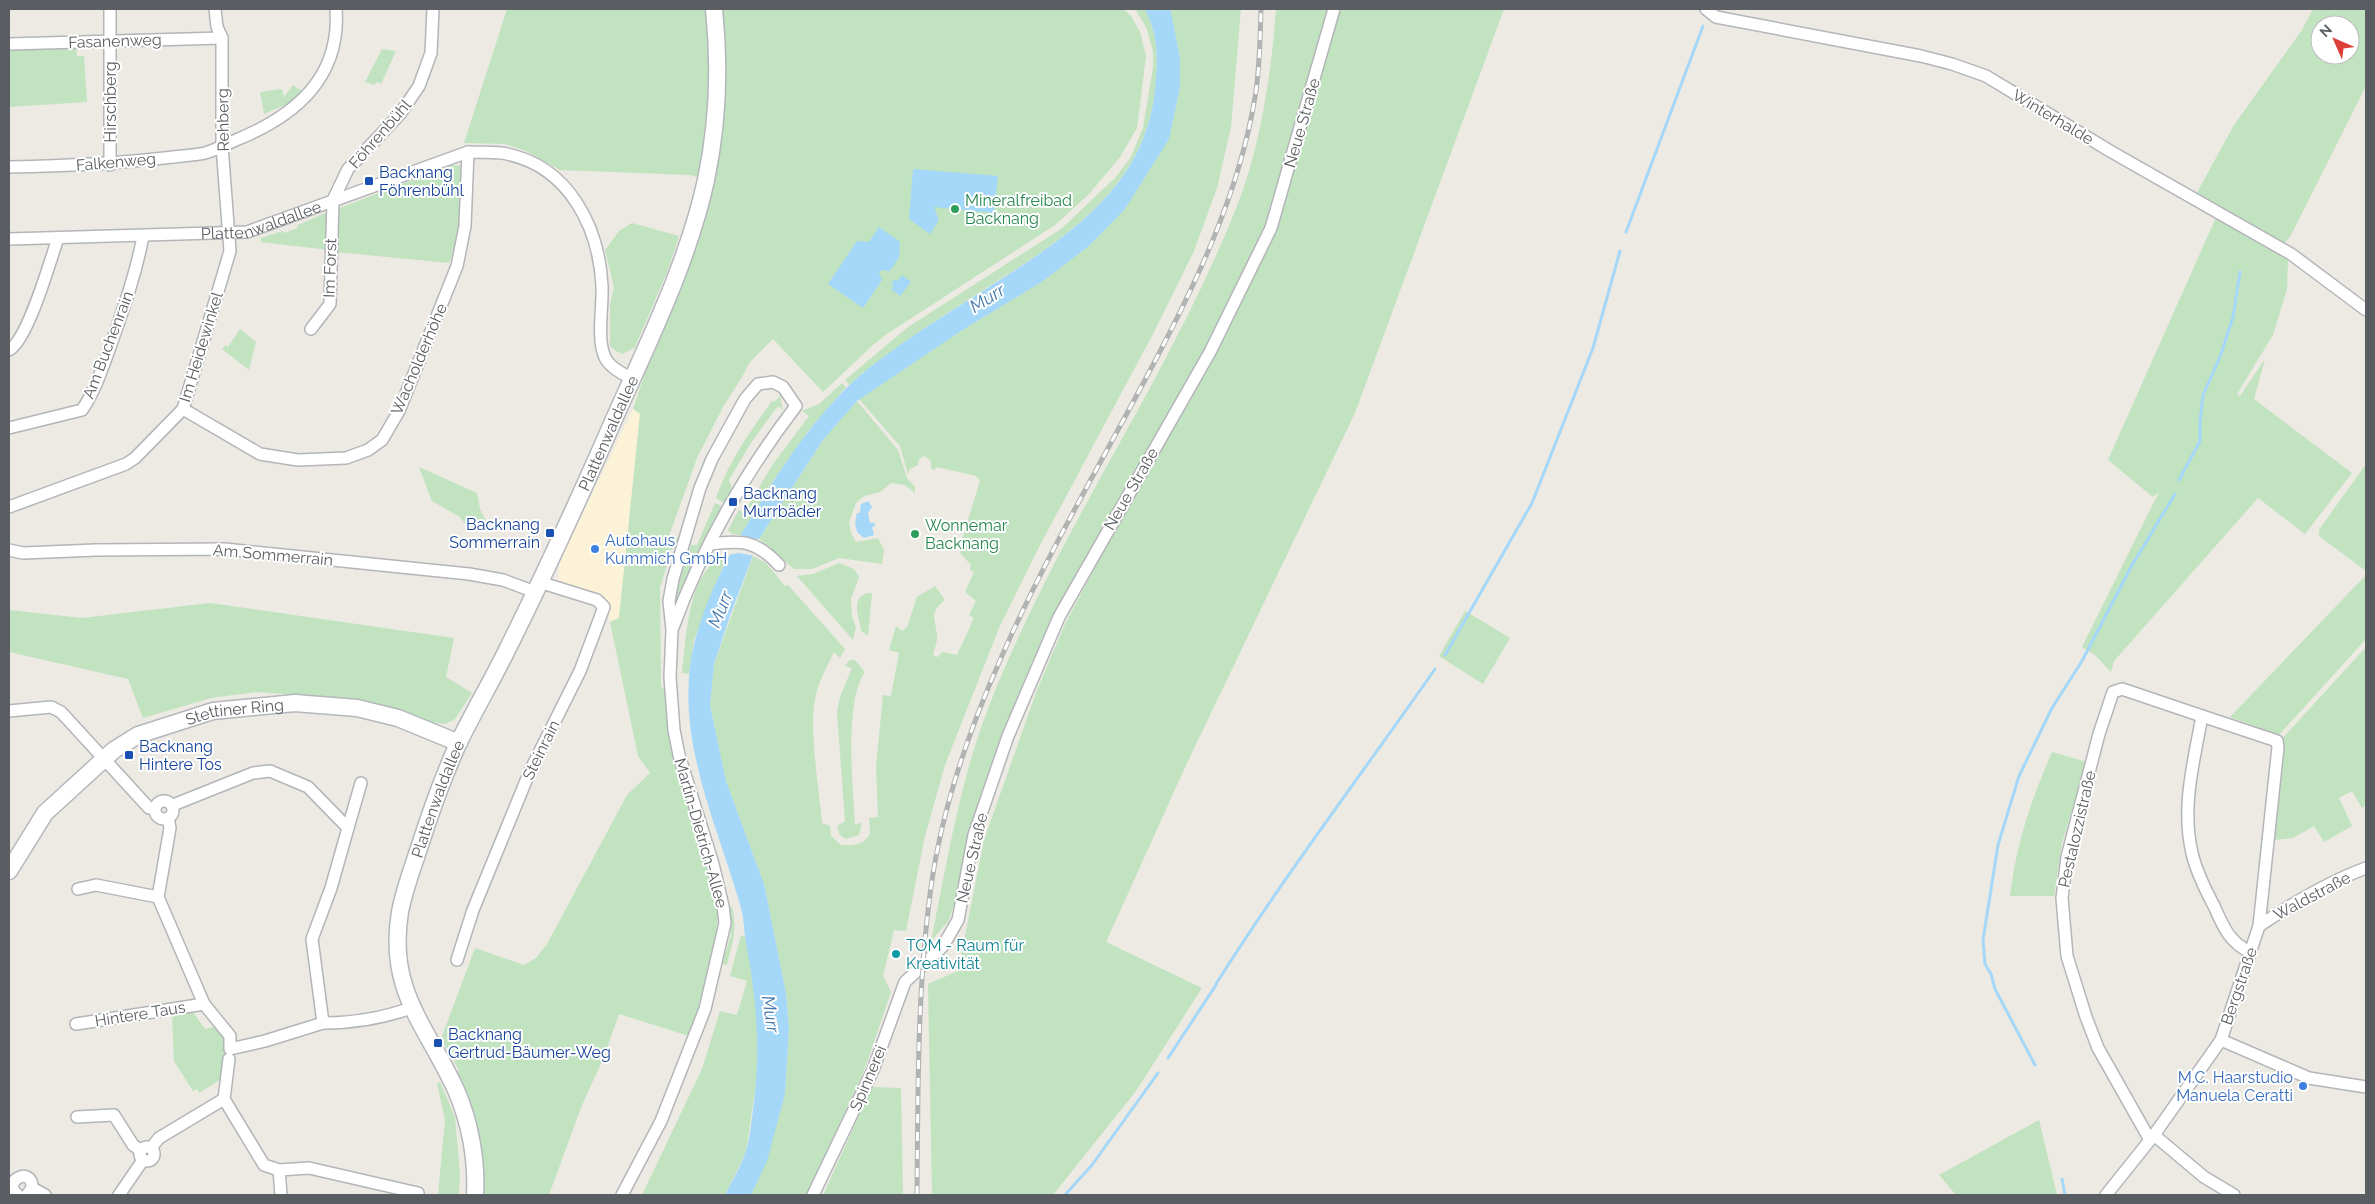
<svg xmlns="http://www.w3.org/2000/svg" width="2375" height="1204" viewBox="0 0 2375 1204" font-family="Raleway,sans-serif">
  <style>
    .commercial { fill: #fbf2d8 }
    .green { fill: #c1e3c0; fill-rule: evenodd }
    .water { fill: #a5d7f9 }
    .pier { fill: #eceae2 }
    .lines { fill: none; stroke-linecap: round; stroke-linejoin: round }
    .stream { stroke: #a5d7f9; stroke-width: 3 }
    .street-casing { stroke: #b3b5b9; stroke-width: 14 }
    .secondary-casing { stroke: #b4b7bc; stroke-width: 19 }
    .street { stroke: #fff; stroke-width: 11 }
    .secondary { stroke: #fff; stroke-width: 16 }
    .rail-casing { stroke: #b1b2b2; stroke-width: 5 }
    .rail { stroke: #fff; stroke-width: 3; stroke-dasharray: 9; stroke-linecap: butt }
    .transit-dot { fill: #1a4fb4; stroke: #fff; stroke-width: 2 }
    .leisure-dot { fill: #2e9e5b; stroke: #fff; stroke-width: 2 }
    .shop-dot { fill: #3f7fe0; stroke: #fff; stroke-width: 2 }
    .culture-dot { fill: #0f9aa8; stroke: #fff; stroke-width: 2 }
    .labels { text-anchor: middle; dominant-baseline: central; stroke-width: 4; stroke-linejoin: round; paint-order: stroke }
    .street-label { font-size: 16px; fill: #5a5e62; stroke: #fff }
    .transit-label { font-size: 16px; fill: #164399; stroke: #fff; text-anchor: start }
    .leisure-label { font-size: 16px; fill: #27864d; stroke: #fff; text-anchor: start }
    .shop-label { font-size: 16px; fill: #366cbe; stroke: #fff; text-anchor: start }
    .culture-label { font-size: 16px; fill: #0d838f; stroke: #fff; text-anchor: start }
    .water-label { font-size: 18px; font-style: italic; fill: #4478aa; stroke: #fff }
  </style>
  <rect width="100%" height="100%" fill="#eceae2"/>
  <!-- commercial -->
  <polygon class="commercial" points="633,409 640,414 619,618 610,622 607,606 599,595 558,581 560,560"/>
  <!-- green -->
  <g class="green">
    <polygon points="507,9 1124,9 1131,16 1140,32 1146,56 1137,128 1120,157 1089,194 1055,225 887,334 873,345 823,392 773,339 749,363 742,377 723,407 697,458 669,536 679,538 678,543 673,544 660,588 661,686 665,691 670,734 679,772 685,795 697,821 701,845 718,909 716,940 701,1001 689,1036 619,1014 604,1057 582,1105 549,1195 481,1195 455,1075 459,1070 441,1039 475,948 524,965 536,958 547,944 627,795 650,773 638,756 610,622 619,618 640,414 633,409 709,181 690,175 560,170 526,151 505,144 464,143"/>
    <path d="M1135 9H1145C1158 35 1158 57 1156 86 1144 198 1051 246 966 301 926 327 885 354 849 385L845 380 908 327 1061 229 1115 178 1131 157 1143 128 1153 67V51L1146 27Z"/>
    <path d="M1170 9H1241L1231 127 1217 188 1194 251 1154 332 1039 547 999 628 945 765 925 836 906 931 894 930 883 976 891 992 864 1071 807 1195H750L785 1094 789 1029 786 993 764 884 726 781 710 705 714 664 753 556 766 563 785 586 788 585 845 649 840 658 834 652C827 667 818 682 815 699 809 733 819 787 822 823L830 826 831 836 841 845C853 846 864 845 870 834L869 818 878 817 876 767 883 695 891 696 899 653 889 650 896 626 902 631 907 627 917 597 935 586 945 600C927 614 937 620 937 638 937 643 934 650 933 655L938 657 942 652 957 655 974 618 969 615 976 601 965 592 974 572 970 570 971 565 961 554 959 549 980 481 976 476 937 467 934 470 931 469V461L925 456 919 459 918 465 910 469 908 474 900 446 859 399 961 331 1043 281 1089 246 1125 209 1169 138 1180 88V58Z"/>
    <path d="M1276 9H1327L1268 225 1204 353 1054 615 1001 735 973 818 956 898 949 920 931 941C944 877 955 811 974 749 990 698 1013 648 1036 600 1101 468 1183 343 1237 206 1260 149 1272 70 1276 9Z"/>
    <polygon points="1339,9 1504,9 1355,413 1187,763 1106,942 1202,988 1136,1091 1053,1195 932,1195 928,984 958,971 984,840 1037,690 1066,622 1275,229"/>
    <path d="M2313 9H2366V86L2290 237 2284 243 2223 215 2286 257 2288 260 2287 289 2273 335 2237 394 2240 396 2265 359 2254 399 2352 473 2305 534 2258 498 2114 661 2111 672 2095 655 2082 647 2159 492 2153 497 2108 460 2218 213 2195 196 2234 125 2302 30ZM2320 25H2350V55H2320Z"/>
    <polygon points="76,48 77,56 84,56 87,102 9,107 9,50"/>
    <polygon points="382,49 396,51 381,84 377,82 374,85 365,82"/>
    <polygon points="293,85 302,91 286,107 285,105 264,114 260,92 282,89 284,97"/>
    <path d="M452 165 461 166C466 187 457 244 449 263L336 252 337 209Z"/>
    <polygon points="330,211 329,250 261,242 261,238 282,231 285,233 297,228 298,225"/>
    <polygon points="632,223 679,236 668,270 635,347 623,354 616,351 610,346 610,305 614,287 605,250 619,231"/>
    <polygon points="240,329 256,342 249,370 222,349 226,345 228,347"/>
    <polygon points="842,383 846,387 807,433 769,487 741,535 732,534 728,530 739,510 742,512 746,505 748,506 773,464 809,416 802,411 819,404"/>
    <path d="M780 396 783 411 779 406 774 411 749 446 729 480 732 488 724 503 716 498C728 463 750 431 772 401L774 402Z"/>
    <polygon points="857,401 898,450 907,478 915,487 915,493 905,485 891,483 880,492 864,496 856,503 849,522 851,533 856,542 878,538 884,550 882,564 839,558 812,569 794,569 759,539 823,440"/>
    <polygon points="2366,464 2366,571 2319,536 2319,530"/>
    <polygon points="419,467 477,493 480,509 487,523 471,531 460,517 432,501"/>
    <polygon points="715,503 724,507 688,574 678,602 675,603 673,600 691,545 697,545"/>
    <path d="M728 554 694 640 689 674 682 673C687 635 687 569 728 554Z"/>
    <polygon points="839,563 854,569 859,577 851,599 852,617 856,627 853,640 797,576 813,574"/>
    <polygon points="2365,576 2366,639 2279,735 2230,717"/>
    <path d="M868 593H872L868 636 861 631C860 617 849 599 868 593Z"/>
    <polygon points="210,603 454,638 446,677 472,693 455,719 445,724 418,720 382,706 343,698 256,692 211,698 143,718 128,679 9,652 9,610 82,618"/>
    <polygon points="1465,611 1510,638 1483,684 1439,656"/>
    <polygon points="2366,647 2366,805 2362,808 2352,791 2339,798 2352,826 2324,842 2314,826 2293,838 2274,840 2283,742 2281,740"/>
    <path d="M850 660H855L865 672C844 700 853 789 855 825L862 822 859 835 846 839 840 835 837 826 845 821 837 712 840 697 852 668 845 666Z"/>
    <path d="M2052 752 2087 762 2062 843 2054 896H2010C2017 841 2030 803 2052 752Z"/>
    <path d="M729 907H732C738 927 732 945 727 965L722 964 731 935Z"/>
    <polygon points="741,935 746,938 754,984 758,1027 758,1070 746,1152 725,1195 642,1195 702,1069 720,1011 737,1015 747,981 730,976"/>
    <polygon points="193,1012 205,1029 215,1027 225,1039 223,1078 199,1093 197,1089 193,1091 174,1061 172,1016"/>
    <polygon points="440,1082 455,1117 460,1174 459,1195 438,1195 445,1120 437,1083"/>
    <polygon points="872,1087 901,1088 903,1195 823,1195"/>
    <polygon points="2039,1120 2057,1195 1956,1195 1939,1175"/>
  </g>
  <!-- water -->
  <g class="water">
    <path d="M1145 9H1170L1171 12 1180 58V88L1169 139 1125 209 1089 246 1043 281 961 331 857 401 823 440 759 539 731 613 714 664 710 705 726 781 764 884 786 993 789 1029 785 1094 767 1161 751 1195H725C732 1181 741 1166 746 1151 750 1138 751 1123 753 1110 761 1051 757 1001 746 943 744 931 744 919 741 908 720 833 683 757 689 677 694 613 730 552 763 498 788 457 826 403 863 373 895 347 932 323 967 301 1048 248 1144 198 1155 90 1158 58 1159 38 1145 9Z"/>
    <polygon points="913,169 998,176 994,213 934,207 939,220 930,234 909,219"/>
    <polygon points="879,227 900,242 899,257 890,271 882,270 879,273 882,280 863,308 828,284 857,241 869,242"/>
    <polygon points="902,275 911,282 900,296 891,289 894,286 891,284 894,280 897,281"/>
    <polygon points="868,501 872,507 868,513 870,523 875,523 875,526 872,527 874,535 864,538 857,532 855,523 857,513 860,513 861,504"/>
  </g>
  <!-- pier -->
  <polygon class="pier" points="738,535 761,540 755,556 739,553 725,555"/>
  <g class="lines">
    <!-- stream -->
    <g class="stream">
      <polyline points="1626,232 1703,26"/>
      <polyline points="2179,480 2200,441 2200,422 2203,395 2220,357 2233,317 2240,272"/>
      <polyline points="1445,655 1532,503 1593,348 1620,251"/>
      <path d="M1216 984C1284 876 1362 774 1435 669"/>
      <polyline points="1168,1058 1216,985"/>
      <polyline points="2035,1065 1995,989 1991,974 1985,964 1983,940 1998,845 2019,776 2052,708 2082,661 2131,567 2175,494"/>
      <polyline points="2062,1179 2065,1195"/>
      <polyline points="1065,1195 1092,1165 1158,1073"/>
    </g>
    <defs>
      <g id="street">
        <polyline points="110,9 110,165"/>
        <polyline points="1706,9 1716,17 1921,56 1952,64 1986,76 2110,151 2291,254 2366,310"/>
        <polyline points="9,44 222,38"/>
        <path d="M9 167C61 166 112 164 164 158 177 156 192 156 205 153 216 150 226 144 236 140 295 116 341 78 336 9"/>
        <path id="s1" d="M9 239 247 232 468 152C481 153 495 151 507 154 569 167 599 227 602 286 603 306 597 337 604 355 608 367 622 373 632 379"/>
        <polyline points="311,329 330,304 333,200 348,169 400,114 419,86 431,53 433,9"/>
        <path d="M9 350C28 340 50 261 58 238"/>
        <polyline points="183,409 260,454 298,460 346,458 368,450 382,440 399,411 457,266 465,226 468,152"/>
        <path d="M9 428 82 410C95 391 102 369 110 347 123 310 136 274 143 236"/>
        <polyline points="9,507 126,464 135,458 183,409 230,251 222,146 222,38 217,27 215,9"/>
        <path d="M710 544C741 540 756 540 779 565"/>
        <polyline points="9,550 23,553 96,550 225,549 469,574 503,580 535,592"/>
        <polyline points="9,711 51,707 61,712 149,808 155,808"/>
        <circle cx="164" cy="810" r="9"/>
        <path d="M173 805 253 773 270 771 308 787 348 828 331 888 312 939 323 1023C353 1023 383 1018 411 1008"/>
        <polyline points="168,818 170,828 158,897 204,1004 230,1036 230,1049 265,1041 323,1023"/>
        <polyline points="348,828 361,783"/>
        <polyline points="78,889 96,885 158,897"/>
        <path d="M2259 926C2293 903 2328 882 2366 868"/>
        <polyline points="457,960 473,910 530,771 580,671 604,607 597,600 539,582"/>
        <polyline points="76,1024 204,1004"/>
        <polyline points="2221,1040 2309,1078 2366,1087"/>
        <polyline points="224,1099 229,1059"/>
        <polyline points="77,1117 114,1115 133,1145 140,1150"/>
        <polyline points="2154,1135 2204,1177 2234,1195"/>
        <polyline points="2150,1140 2098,1048 2086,1017 2067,956 2062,898 2067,857 2099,734 2113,692 2122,689 2202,716"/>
        <circle cx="147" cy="1154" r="7"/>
        <polyline points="151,1148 159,1138 224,1099 264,1165 279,1170 309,1168 418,1193"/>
        <polyline points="279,1170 281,1195"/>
        <polyline points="32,1188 45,1195"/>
        <path d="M18 1195C0 1181 33 1165 32 1188L27 1195"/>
        <polyline points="119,1195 143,1160"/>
        <path d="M622 1195 661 1121 705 1009 725 923 723 906 713 864 679 755 674 730 670 677 672 630 669 601 673 579 700 488 712 459 745 399 758 384 773 382 783 387 796 406C744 474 701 550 672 630"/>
        <polyline points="813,1195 873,1070 905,982 943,946 958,920 974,835 1008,736 1059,617 1210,352 1271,228 1334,9"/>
        <path d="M2106 1195 2154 1135 2221 1040 2259 926 2278 747 2277 741 2202 716C2194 761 2181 807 2192 853 2196 871 2205 889 2214 906 2223 926 2229 942 2250 952"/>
      </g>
      <g id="secondary">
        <path id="s2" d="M9 871 45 813 114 750 138 735 213 711 295 703 357 708 398 718 459 743"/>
        <path id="s3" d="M475 1195C477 1160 470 1122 456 1090 426 1025 387 990 400 912 404 890 413 867 420 845 431 811 443 777 458 744 473 713 490 684 505 654 544 576 580 497 615 417 649 341 688 262 706 180 718 123 720 66 714 9"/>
      </g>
    </defs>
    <!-- street casing -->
    <use href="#street" class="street-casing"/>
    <!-- secondary casing -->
    <use href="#secondary" class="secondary-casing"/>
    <!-- street -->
    <use href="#street" class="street"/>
    <!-- secondary -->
    <use href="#secondary" class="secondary"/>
    <defs>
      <path id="rail" d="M917 1195C918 1092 917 989 931 887 942 808 969 730 1001 658 1043 562 1097 470 1146 378 1193 290 1239 196 1255 97 1260 68 1260 38 1261 9"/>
    </defs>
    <!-- rail casing -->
    <use href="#rail" class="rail-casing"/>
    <!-- rail -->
    <use href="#rail" class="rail"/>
  </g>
  <!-- markers -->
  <g class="transit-dot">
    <rect x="364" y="176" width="10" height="10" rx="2.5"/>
    <rect x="728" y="497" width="10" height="10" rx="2.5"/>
    <rect x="545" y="528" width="10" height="10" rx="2.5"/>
    <rect x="124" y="750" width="10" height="10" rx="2.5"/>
    <rect x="433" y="1038" width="10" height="10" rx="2.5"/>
  </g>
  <g class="leisure-dot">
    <circle cx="955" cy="209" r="5"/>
    <circle cx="915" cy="534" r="5"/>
  </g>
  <g class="shop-dot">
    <circle cx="595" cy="549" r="5"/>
    <circle cx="2303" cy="1086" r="5"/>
  </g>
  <circle class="culture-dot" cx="896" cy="954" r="5"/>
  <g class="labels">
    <!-- street labels -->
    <g class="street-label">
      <text transform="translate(115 41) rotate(-2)">Fasanenweg</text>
      <text transform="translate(110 102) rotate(-90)">Hirschberg</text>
      <text transform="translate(2053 117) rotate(31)">Winterhalde</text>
      <text transform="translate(223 120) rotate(-91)">Rehberg</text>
      <text transform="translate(1302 123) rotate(-74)">Neue Straße</text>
      <text transform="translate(380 134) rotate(-49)">Föhrenbühl</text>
      <text transform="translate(116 162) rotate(-5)">Falkenweg</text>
      <text stroke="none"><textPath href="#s1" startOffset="254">Plattenwaldallee</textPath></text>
      <text transform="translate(330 268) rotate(-88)">Im Forst</text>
      <text transform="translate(108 345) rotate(-69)">Am Buchenrain</text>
      <text transform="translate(201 347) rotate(-73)">Im Heidewinkel</text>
      <text transform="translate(419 359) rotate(-67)">Wacholderhöhe</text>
      <text stroke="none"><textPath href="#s3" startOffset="822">Plattenwaldallee</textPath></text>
      <text transform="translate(1131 489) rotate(-60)">Neue Straße</text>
      <text transform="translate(273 555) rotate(5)">Am Sommerrain</text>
      <text stroke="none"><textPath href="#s2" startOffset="290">Stettiner Ring</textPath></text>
      <text transform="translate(541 750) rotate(-64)">Steinrain</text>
      <text stroke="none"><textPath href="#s3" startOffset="418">Plattenwaldallee</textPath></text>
      <text transform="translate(2077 829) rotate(-77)">Pestalozzistraße</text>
      <text transform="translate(701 833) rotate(74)">Martin-Dietrich-Allee</text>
      <text transform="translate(972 858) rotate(-77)">Neue Straße</text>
      <text transform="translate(2312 896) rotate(-28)">Waldstraße</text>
      <text transform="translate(2239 986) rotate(-71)">Bergstraße</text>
      <text transform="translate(140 1014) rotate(-9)">Hintere Taus</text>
      <text transform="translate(868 1078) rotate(-67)">Spinnerei</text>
    </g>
    <!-- transit labels -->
    <g class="transit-label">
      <text x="379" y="172">Backnang<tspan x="379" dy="18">Föhrenbühl</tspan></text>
      <text x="743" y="493">Backnang<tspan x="743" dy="18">Murrbäder</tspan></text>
      <text x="540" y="524" text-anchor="end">Backnang<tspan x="540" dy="18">Sommerrain</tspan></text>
      <text x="139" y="746">Backnang<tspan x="139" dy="18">Hintere Tos</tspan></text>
      <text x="448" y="1034">Backnang<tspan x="448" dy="18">Gertrud-Bäumer-Weg</tspan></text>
    </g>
    <!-- leisure labels -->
    <g class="leisure-label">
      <text x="965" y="200">Mineralfreibad<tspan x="965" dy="18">Backnang</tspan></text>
      <text x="925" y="525">Wonnemar<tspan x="925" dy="18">Backnang</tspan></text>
    </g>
    <!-- shop labels -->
    <g class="shop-label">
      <text x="605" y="540">Autohaus<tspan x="605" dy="18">Kummich GmbH</tspan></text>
      <text x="2293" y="1077" text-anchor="end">M.C. Haarstudio<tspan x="2293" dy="18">Manuela Ceratti</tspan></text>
    </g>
    <!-- culture labels -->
    <g class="culture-label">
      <text x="906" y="945">TOM - Raum für<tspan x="906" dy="18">Kreativität</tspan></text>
    </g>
    <!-- water labels -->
    <g class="water-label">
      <text transform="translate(987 298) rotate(-32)">Murr</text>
      <text transform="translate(720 609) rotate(-68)">Murr</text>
      <text transform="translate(771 1014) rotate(81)">Murr</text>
    </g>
  </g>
  <!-- border -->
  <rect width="2375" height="1204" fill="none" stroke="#5a5e62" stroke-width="20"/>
  <!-- north arrow -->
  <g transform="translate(2335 40) rotate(315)"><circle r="24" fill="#ffffff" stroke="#bdbfc0"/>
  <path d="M0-4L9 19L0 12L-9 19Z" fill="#dd3e37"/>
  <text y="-8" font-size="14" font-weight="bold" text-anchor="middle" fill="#5a5e62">N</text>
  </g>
</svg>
